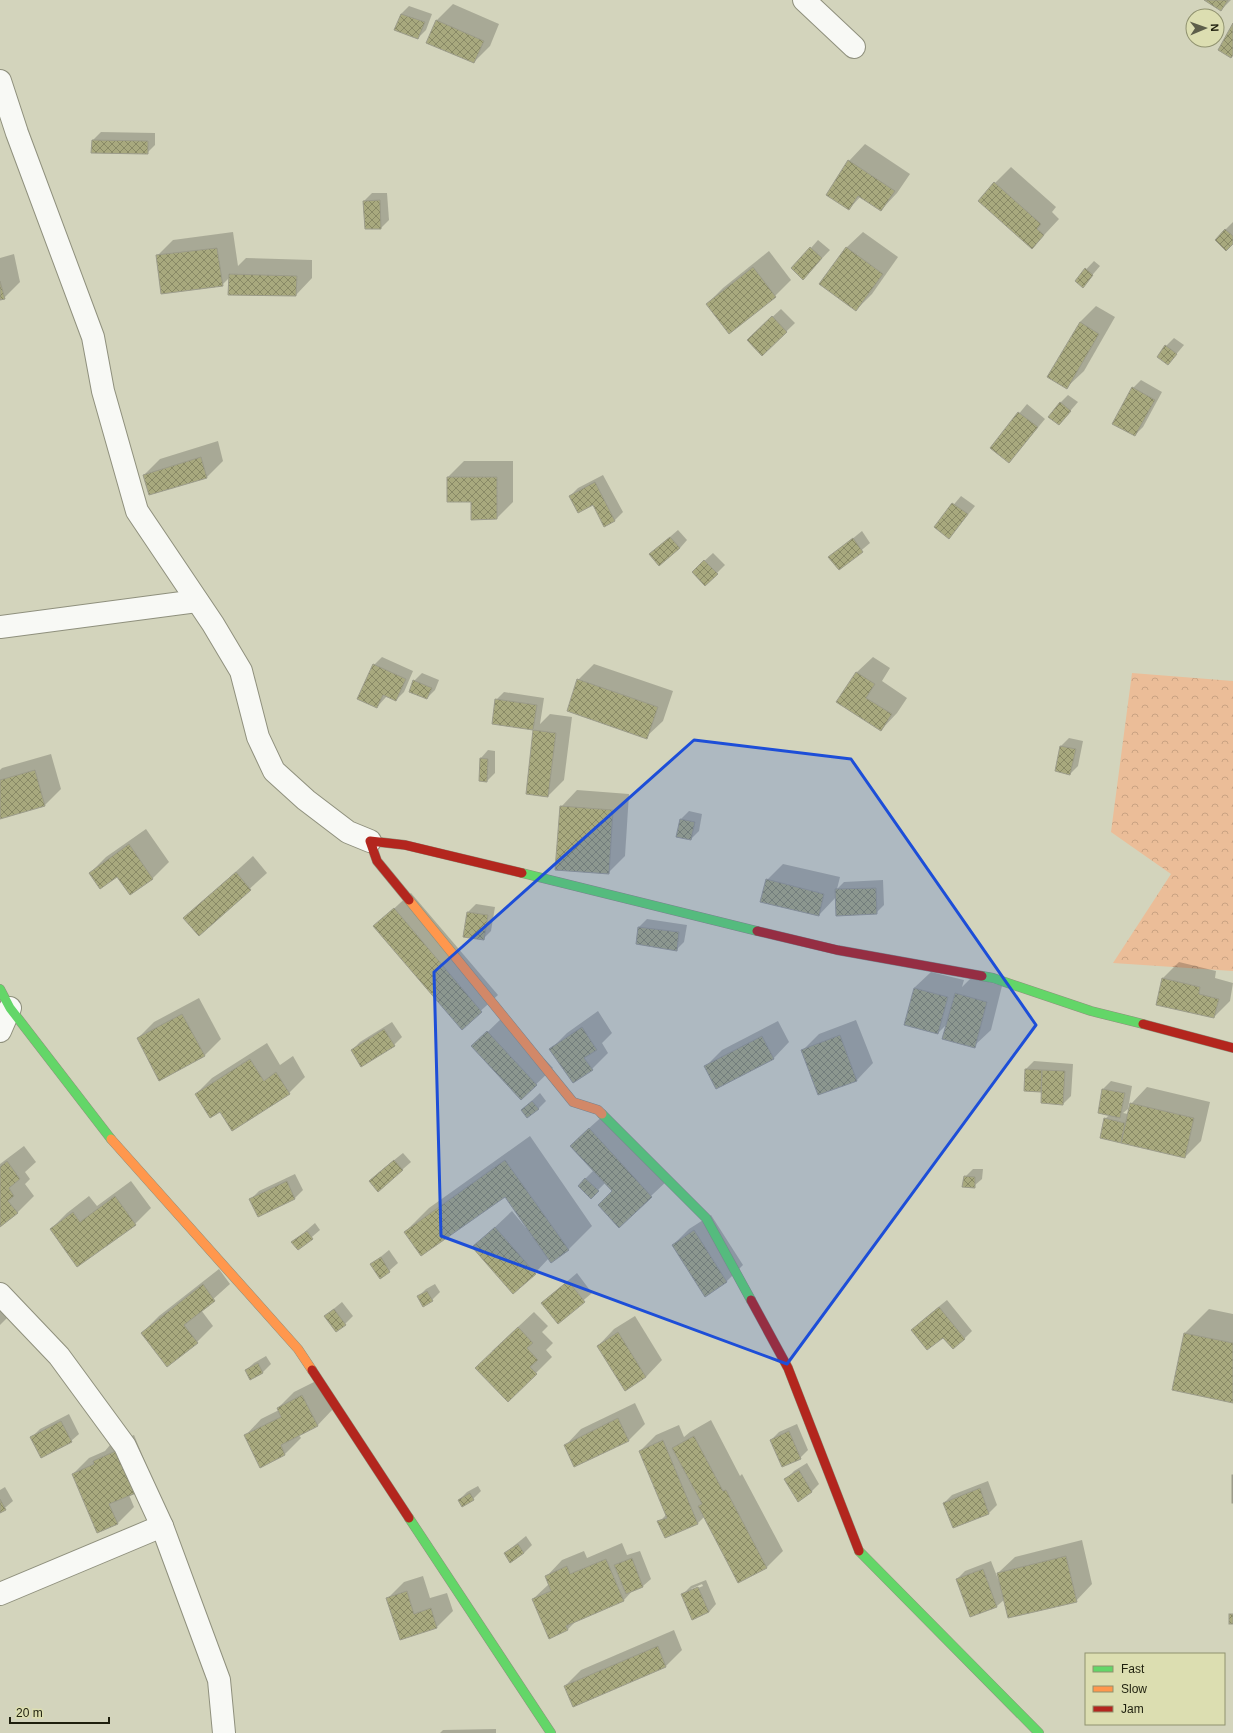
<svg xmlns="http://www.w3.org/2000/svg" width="1233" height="1733" viewBox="0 0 1233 1733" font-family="Arial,sans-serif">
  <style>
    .forest { fill: url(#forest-crowns) }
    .shadow { fill: #0003; fill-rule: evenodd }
    .building { fill: url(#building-cross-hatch); stroke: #9c9c8a }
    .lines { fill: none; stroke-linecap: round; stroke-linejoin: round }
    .street-casing { stroke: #8f907d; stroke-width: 24 }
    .fast-casing { stroke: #8f907d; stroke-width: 10 }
    .slow-casing { stroke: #8f907d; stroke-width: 10 }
    .jam-casing { stroke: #8f907d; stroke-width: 10 }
    .street { stroke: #f8f9f5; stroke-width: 22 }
    .fast { stroke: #63d668; stroke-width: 9 }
    .slow { stroke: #ff974d; stroke-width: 9 }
    .jam { stroke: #b3261e; stroke-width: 9 }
    .marked { fill: #1d4ed8; fill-opacity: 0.2; stroke: #1d4ed8; stroke-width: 3; stroke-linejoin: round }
  </style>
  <defs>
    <pattern id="forest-crowns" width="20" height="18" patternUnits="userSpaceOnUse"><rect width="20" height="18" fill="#ebbd98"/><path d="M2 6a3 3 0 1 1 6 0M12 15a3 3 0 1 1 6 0" fill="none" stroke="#c9a282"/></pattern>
    <pattern id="building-cross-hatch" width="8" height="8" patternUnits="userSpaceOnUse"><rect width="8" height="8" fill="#a8a97e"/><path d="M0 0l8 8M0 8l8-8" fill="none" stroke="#888966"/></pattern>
  </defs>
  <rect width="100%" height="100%" fill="#d3d4bc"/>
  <!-- forest -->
  <polygon class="forest" points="1132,673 1233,681 1233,971 1113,963 1171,874 1111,832"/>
  <!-- shadow -->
  <g class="shadow">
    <polygon points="1205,0 1231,0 1221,10"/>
    <polygon points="453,4 499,24 490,46 474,62 436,21"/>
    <polygon points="409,6 432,14 426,30 418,38 395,30 401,14"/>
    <polygon points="101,132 155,133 155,145 147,153 93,140"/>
    <polygon points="865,144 910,174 897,193 881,210 861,196 849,209 849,161"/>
    <polygon points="1011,167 1056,207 1052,212 1059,219 1032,248 995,183"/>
    <polygon points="372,193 387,193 389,220 381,228 364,201"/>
    <polygon points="1233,222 1233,243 1216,240 1226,229"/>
    <polygon points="233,232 238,266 246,258 312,260 312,278 296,295 230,277 222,285 157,256 173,240"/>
    <polygon points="863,232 898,257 872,294 856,310 846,248"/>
    <polygon points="818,240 830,250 811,270 811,248"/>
    <polygon points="769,251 791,280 775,296 707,304 723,288"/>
    <polygon points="14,254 20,282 4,298 0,299 0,258"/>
    <polygon points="1094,261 1100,266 1083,286 1076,280"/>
    <polygon points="1096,306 1115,317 1084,371 1067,387 1080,322"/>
    <polygon points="781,309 795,323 762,355 748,340"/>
    <polygon points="1174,338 1184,345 1168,364 1166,346"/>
    <polygon points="1141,380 1162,392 1143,427 1135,435 1133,388"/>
    <polygon points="1068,395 1078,402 1059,424 1060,403"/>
    <polygon points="1027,404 1045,419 1009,462 991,447"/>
    <polygon points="218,441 223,461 207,477 144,475 160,459"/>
    <polygon points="464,461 513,461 513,502 497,518 472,501 448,477"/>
    <polygon points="603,475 623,512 615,520 604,526 594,504 570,496 578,488"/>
    <polygon points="961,496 975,506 949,538 935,527"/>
    <polygon points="678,530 687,540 680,548 650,554"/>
    <polygon points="862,531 870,543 839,569 830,557"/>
    <polygon points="713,553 725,565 717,573 701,564"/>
    <polygon points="382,657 413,671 404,692 396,700 387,696 377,707 374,665"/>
    <polygon points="873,657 890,668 882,681 907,698 897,713 881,730 838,701 856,673"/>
    <polygon points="594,664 673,691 663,721 646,737 578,680"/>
    <polygon points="422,673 439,680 435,690 427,698 414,681"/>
    <polygon points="504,692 544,698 540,724 550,714 572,717 564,780 548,796 527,793 534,729 493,723 496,700"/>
    <polygon points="1069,738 1083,741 1078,766 1070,774 1061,746"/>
    <polygon points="488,750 495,751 495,773 487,781 481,758"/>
    <polygon points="51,754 61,789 45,805 0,818 0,770 2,768"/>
    <polygon points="577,790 629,794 625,856 608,873 561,807"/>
    <polygon points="689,811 702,814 699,831 691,839 681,819"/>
    <polygon points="146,829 169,862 153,878 130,893 118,875 90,873 106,857"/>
    <polygon points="253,856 267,873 199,935 185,918"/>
    <polygon points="783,864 840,877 837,889 844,882 883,880 884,905 876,913 836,897 819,915 767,880"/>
    <polygon points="411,893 498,995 462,1028 375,926"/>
    <polygon points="476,904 495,907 491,931 483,939 468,912"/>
    <polygon points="647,919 687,925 684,942 676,950 637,944 639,927"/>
    <polygon points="1179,962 1216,971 1215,978 1233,983 1230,1001 1214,1017 1163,978"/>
    <polygon points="931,972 964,980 962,987 972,977 1002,986 991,1030 974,1046 947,1024 938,1033 914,988"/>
    <polygon points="199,998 221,1039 205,1055 160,1079 138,1038 154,1022"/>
    <polygon points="598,1011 612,1033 602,1043 608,1053 592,1069 551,1049 567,1033"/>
    <polygon points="504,1016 553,1068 521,1099 473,1046"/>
    <polygon points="856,1020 873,1063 857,1080 819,1094 803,1050 819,1034"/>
    <polygon points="778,1021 789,1042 773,1059 706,1066 722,1050"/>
    <polygon points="392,1022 402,1037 394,1045 352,1050 360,1042"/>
    <polygon points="267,1043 280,1065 293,1056 305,1077 289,1093 232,1130 220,1111 196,1094 212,1078"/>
    <polygon points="1034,1061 1073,1064 1071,1096 1063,1104 1042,1091 1025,1090 1026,1069"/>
    <polygon points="1111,1081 1132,1086 1128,1109 1123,1113 1128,1114 1131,1104 1147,1087 1210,1102 1201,1141 1185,1157 1101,1137 1105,1119 1109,1115 1103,1089"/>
    <polygon points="540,1093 546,1101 538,1109 522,1110"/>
    <polygon points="606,1113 668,1180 619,1226 613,1191 605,1183 591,1197 579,1185 594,1170 587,1130"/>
    <polygon points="530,1136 592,1226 568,1250 549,1258 535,1273 474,1247 512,1211 526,1228 527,1227 505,1196 405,1232 429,1208"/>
    <polygon points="24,1146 36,1162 25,1172 30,1179 25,1184 34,1196 18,1212 0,1226 0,1164"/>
    <polygon points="403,1153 411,1162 378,1191 378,1173"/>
    <polygon points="973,1169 983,1169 982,1179 974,1186 965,1177"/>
    <polygon points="295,1174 303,1190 295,1198 251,1199 259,1191"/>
    <polygon points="131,1181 151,1208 135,1224 51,1229 67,1213 89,1196 97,1206"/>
    <polygon points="711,1215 743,1265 727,1281 705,1295 673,1245 689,1229"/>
    <polygon points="315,1223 320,1230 298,1249 293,1242"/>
    <polygon points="389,1250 398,1263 381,1278 372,1264"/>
    <polygon points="219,1269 230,1284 201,1310 213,1326 197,1342 142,1333 159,1316"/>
    <polygon points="577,1273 592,1293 558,1322 542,1303"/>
    <polygon points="435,1284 440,1292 432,1300 418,1297 426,1289"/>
    <polygon points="947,1300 972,1331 964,1339 943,1336 920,1322"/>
    <polygon points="342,1302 353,1316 345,1324 325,1316"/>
    <polygon points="0,1308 8,1317 0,1325"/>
    <polygon points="1209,1309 1233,1314 1233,1402 1185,1333"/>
    <polygon points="534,1312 548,1326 542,1332 553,1343 546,1350 552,1357 536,1373 492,1351"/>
    <polygon points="635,1316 662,1360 646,1377 598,1346 614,1329"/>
    <polygon points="266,1356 271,1364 263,1372 251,1378 246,1370 254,1363"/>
    <polygon points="318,1380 333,1409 317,1426 299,1435 301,1438 285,1454 261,1467 245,1436 261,1419 279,1410 278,1408 294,1392"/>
    <polygon points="635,1403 645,1424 629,1440 575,1466 565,1446 581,1429"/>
    <polygon points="69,1414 79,1434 71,1441 32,1437 40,1429"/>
    <polygon points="711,1420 740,1476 742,1474 783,1551 767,1567 705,1516 698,1523 665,1537 659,1522 667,1514 640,1451 656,1435 679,1425 684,1437 690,1432"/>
    <polygon points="797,1424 808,1450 800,1458 771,1440 779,1432"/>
    <polygon points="134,1435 151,1476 135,1493 129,1495 134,1507 117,1524 73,1474 89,1458 105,1451 110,1445"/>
    <polygon points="807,1463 819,1484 811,1492 786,1479 794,1471"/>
    <polygon points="988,1481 997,1505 989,1513 944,1503 952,1495"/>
    <polygon points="478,1486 481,1491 473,1499 459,1500 467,1492"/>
    <polygon points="5,1487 13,1501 0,1512 0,1490"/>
    <polygon points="526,1536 532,1545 524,1553 505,1553"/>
    <polygon points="1082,1540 1092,1584 1076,1601 1005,1599 997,1606 970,1616 957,1579 965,1571 991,1561 1000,1584 998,1573 1015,1557"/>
    <polygon points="622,1543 627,1555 640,1551 651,1579 643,1586 634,1589 624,1600 576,1621 567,1630 533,1599 549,1584 546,1577 562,1560 584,1551 587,1558"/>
    <polygon points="423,1576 430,1598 447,1593 453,1611 437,1627 401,1638 388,1598 404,1582"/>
    <path d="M706 1580 716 1604 709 1612 683 1594 691 1586ZM702 1584 703 1586 691 1591V1589Z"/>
    <polygon points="674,1630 682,1650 666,1666 573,1705 565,1686 581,1670"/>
    <polygon points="496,1729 496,1733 440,1733 443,1730"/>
  </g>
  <!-- building -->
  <g class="building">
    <polygon points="1204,0 1228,0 1221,11"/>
    <polygon points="401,14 425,22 418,39 394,30"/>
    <polygon points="436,20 484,41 474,63 426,43"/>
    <polygon points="1233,23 1233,55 1231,58 1218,50"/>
    <polygon points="92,140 148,141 148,154 91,153"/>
    <polygon points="848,160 895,191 881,211 858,196 849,210 826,195"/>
    <polygon points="994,182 1041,224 1037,229 1044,235 1032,249 978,201"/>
    <polygon points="380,200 381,229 365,229 363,201"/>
    <polygon points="1225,229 1233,236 1233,244 1226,251 1215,240"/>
    <polygon points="810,247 822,258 803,280 791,268"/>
    <polygon points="846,247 883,274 856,311 819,284"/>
    <polygon points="217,248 223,286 161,294 156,255"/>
    <polygon points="753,267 776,297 729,334 706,304"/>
    <polygon points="1085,268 1093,275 1083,288 1075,281"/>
    <polygon points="229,274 297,276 296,296 228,295"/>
    <polygon points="0,281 5,299 0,300"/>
    <polygon points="772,316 787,332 762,356 747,340"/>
    <polygon points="1080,322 1099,334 1067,389 1047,377"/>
    <polygon points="1165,345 1177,354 1168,365 1157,357"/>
    <polygon points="1132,387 1155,400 1135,436 1112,424"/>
    <polygon points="1060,402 1071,411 1059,425 1048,417"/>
    <polygon points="1018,412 1038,427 1009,463 990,448"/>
    <polygon points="201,457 207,478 149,495 143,475"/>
    <polygon points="447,477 497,477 497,519 471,520 471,502 447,502"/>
    <polygon points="595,482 615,521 604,527 593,505 578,513 569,496"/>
    <polygon points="952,503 968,514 949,539 934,527"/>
    <polygon points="670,537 680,548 659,566 649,554"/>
    <polygon points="853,538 863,552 839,570 828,557"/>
    <polygon points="704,560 718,574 705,586 692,572"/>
    <polygon points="373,664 406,679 396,701 383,695 377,708 357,699"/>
    <polygon points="856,672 875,684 866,698 892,714 881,731 836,702"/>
    <polygon points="577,679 658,707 647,739 567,711"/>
    <polygon points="413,680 432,688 427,699 409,692"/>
    <polygon points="495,699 537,705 533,730 492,724"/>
    <polygon points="533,730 556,733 548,797 526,794"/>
    <polygon points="1060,746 1076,749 1070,775 1055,771"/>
    <polygon points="480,758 488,759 487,782 479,781"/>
    <polygon points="35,770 45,806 0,819 0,780"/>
    <polygon points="560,806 613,810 609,874 555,870"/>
    <polygon points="680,819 695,822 691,840 676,837"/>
    <polygon points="129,844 153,879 130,895 117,877 100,889 89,873"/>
    <polygon points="236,872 251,890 199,936 183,918"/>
    <polygon points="766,879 824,894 819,916 760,902"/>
    <polygon points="876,888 877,914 836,916 835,889"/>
    <polygon points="394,908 482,1012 462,1030 373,926"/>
    <polygon points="467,912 488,915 484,940 463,937"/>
    <polygon points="638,927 679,932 677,951 636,944"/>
    <polygon points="1162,978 1200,987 1199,994 1219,999 1214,1018 1156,1005"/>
    <polygon points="914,988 948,997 938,1034 904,1025"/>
    <polygon points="955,993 987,1002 975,1048 942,1039"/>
    <polygon points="182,1014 205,1056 159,1081 137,1038"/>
    <polygon points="582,1027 597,1050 584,1058 593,1070 573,1083 549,1049"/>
    <polygon points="384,1029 395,1046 361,1067 351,1050"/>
    <polygon points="487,1031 537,1085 521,1100 471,1046"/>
    <polygon points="840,1035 857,1081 818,1095 801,1050"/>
    <polygon points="762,1036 774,1059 716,1089 704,1066"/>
    <polygon points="250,1059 264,1081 276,1072 290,1094 232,1131 220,1112 210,1118 195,1094"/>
    <polygon points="1025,1069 1042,1070 1041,1092 1024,1091"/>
    <polygon points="1042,1070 1065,1071 1063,1105 1041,1103"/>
    <polygon points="1102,1089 1125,1093 1120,1118 1098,1113"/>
    <polygon points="532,1101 539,1109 527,1118 521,1110"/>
    <polygon points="1130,1103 1194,1118 1185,1158 1121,1143"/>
    <polygon points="1104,1118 1125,1123 1121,1143 1100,1138"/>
    <polygon points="589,1128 652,1197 619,1228 598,1205 612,1191 570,1146"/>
    <polygon points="394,1160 403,1170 378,1192 369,1181"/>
    <polygon points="505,1160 569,1250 551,1263 505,1197 421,1256 404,1232"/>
    <polygon points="7,1161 20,1179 9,1188 14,1196 8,1201 18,1213 0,1227 0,1167"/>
    <polygon points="964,1176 975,1177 975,1188 962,1187"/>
    <polygon points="585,1178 599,1191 591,1199 578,1186"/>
    <polygon points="287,1181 295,1199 258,1217 249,1199"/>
    <polygon points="115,1196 136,1225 77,1267 50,1229 73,1212 80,1222"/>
    <polygon points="495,1227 536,1274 513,1294 472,1247"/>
    <polygon points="694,1230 727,1282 705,1297 672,1245"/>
    <polygon points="307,1231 313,1239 298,1250 291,1242"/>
    <polygon points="381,1257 390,1272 380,1279 370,1264"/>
    <polygon points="568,1281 585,1302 558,1324 541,1303"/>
    <polygon points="203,1284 215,1301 184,1325 198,1343 167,1367 141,1333"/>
    <polygon points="427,1291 433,1301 423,1307 417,1296"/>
    <polygon points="939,1307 965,1339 953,1349 943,1338 927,1350 911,1330"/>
    <polygon points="334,1309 346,1325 336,1332 324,1316"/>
    <polygon points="518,1327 533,1343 527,1348 538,1360 530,1367 537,1374 508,1402 475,1368"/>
    <polygon points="618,1332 646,1377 625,1391 597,1346"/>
    <polygon points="1184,1333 1233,1343 1233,1403 1172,1390"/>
    <polygon points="258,1363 263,1373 250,1380 245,1370"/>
    <polygon points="302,1395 318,1426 281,1445 285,1455 260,1468 244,1435 281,1417 277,1408"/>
    <polygon points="618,1418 629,1441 574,1467 564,1445"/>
    <polygon points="61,1421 72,1442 41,1458 30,1437"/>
    <polygon points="789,1431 801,1459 782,1467 770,1440"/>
    <polygon points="694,1436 723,1491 726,1490 767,1568 738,1583 698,1506 702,1504 672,1448"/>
    <polygon points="663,1440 698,1524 665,1538 657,1521 667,1518 639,1451"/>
    <polygon points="118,1450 136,1493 109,1504 118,1524 97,1533 72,1474 94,1464 93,1461"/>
    <polygon points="799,1470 812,1492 798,1502 784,1479"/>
    <rect x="1232" y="1475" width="1" height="28"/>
    <polygon points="980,1488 989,1514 953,1528 943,1503"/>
    <polygon points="470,1493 474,1500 462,1507 458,1500"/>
    <polygon points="0,1499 6,1510 0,1513"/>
    <polygon points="518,1544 524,1553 510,1563 504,1553"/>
    <polygon points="1066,1556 1077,1602 1008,1618 997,1573"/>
    <polygon points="632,1558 643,1587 626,1594 614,1565"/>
    <polygon points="606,1559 624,1601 566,1626 568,1630 549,1639 532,1599 551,1591 545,1576 567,1566 570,1574"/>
    <polygon points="983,1569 997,1607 970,1617 956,1579"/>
    <polygon points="698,1587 709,1612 692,1620 681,1594"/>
    <polygon points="407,1591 414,1614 431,1608 437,1628 400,1640 386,1598"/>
    <rect x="1229" y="1614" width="4" height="10"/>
    <polygon points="658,1646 666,1667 573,1707 564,1686"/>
  </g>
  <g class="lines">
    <defs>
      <g id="street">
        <polyline points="804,0 854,47"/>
        <polyline points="0,81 17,133 93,337 103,391 137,511 213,624 241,671 258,737 274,771 306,800 348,832 370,841"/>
        <polyline points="0,627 197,601"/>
        <polyline points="0,1031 10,1008"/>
        <polyline points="0,1294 59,1356 125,1446 162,1526 219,1680 224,1733"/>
        <polyline points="0,1594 162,1526"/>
      </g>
      <g id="fast">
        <polyline points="522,873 757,931"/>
        <polyline points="982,976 993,978 1091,1011 1143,1024"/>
        <polyline points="0,989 10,1008 111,1139"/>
        <polyline points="602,1114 706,1218 751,1300"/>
        <polyline points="409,1518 551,1733"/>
        <polyline points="859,1551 1039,1733"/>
      </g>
      <g id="slow">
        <polyline points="409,900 573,1102 598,1110 602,1114"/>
        <polyline points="111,1139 298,1349 312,1370"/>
      </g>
      <g id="jam">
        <polyline points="409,900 377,861 370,841 405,845 522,873"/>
        <polyline points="757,931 837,950 982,976"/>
        <polyline points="1143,1024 1233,1048"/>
        <polyline points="751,1300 788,1368 859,1551"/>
        <polyline points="312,1370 409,1518"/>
      </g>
    </defs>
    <!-- street casing -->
    <use href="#street" class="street-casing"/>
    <!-- fast casing -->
    <use href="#fast" class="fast-casing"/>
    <!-- slow casing -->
    <use href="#slow" class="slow-casing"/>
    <!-- jam casing -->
    <use href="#jam" class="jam-casing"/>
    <!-- street -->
    <use href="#street" class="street"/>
    <!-- fast -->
    <use href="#fast" class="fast"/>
    <!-- slow -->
    <use href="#slow" class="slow"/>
    <!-- jam -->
    <use href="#jam" class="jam"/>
  </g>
  <!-- marked area -->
  <path class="marked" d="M694 740 851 759 1036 1025 787 1364 441 1236 434 972Z"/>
  <!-- legend -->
  <rect x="1085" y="1653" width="140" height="72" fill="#dcdeb1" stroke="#90926f"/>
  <rect x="1093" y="1666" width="20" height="6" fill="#63d668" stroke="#90926f"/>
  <text x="1121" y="1673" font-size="12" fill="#1e1f0d">Fast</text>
  <rect x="1093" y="1686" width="20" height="6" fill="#ff974d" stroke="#90926f"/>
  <text x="1121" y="1693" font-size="12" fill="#1e1f0d">Slow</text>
  <rect x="1093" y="1706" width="20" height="6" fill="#b3261e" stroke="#90926f"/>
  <text x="1121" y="1713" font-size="12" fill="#1e1f0d">Jam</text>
  <!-- north arrow -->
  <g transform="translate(1205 28) rotate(88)"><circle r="19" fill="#dcdeb1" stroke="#90926f"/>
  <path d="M0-3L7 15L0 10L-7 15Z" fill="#5d5e4a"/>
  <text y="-6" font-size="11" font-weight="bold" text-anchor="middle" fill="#1e1f0d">N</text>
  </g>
  <!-- scale -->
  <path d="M10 1717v6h99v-6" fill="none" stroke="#1e1f0d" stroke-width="2"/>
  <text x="16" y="1717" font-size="12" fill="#1e1f0d" stroke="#dcdeb1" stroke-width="3" paint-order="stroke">20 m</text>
</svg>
